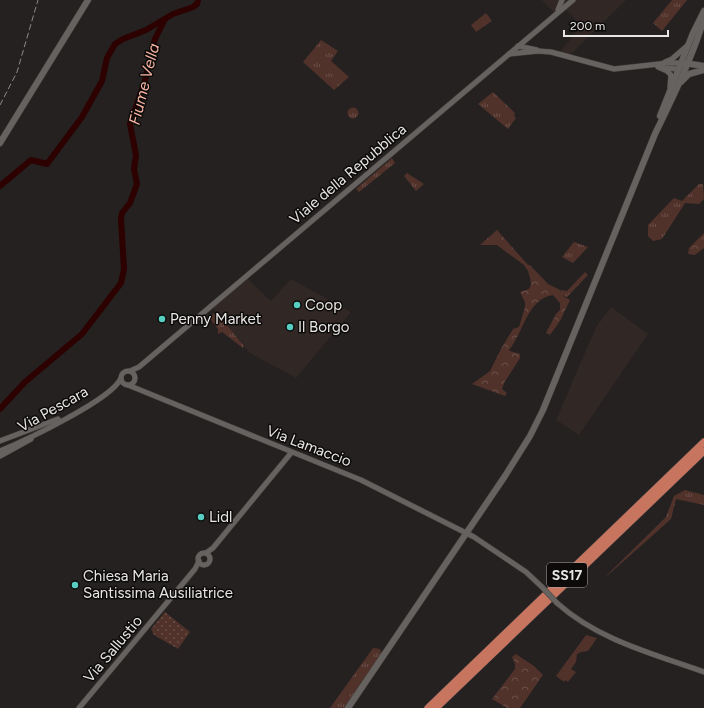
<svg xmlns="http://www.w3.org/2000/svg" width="704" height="708" viewBox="0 0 704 708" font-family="Figtree,sans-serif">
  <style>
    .built { fill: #312724 }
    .grass { fill: url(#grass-tufts) }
    .forest { fill: url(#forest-crowns) }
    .park { fill: url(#park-dots) }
    .garden { fill: #51322a }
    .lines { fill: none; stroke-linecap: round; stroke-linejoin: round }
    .river { stroke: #2c0100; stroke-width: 6 }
    .tertiary-casing { stroke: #423f3e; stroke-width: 6 }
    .secondary-casing { stroke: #423f3e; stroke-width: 7 }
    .trunk-casing { stroke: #423f3e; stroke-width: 8 }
    .tertiary { stroke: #666260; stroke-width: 5 }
    .secondary { stroke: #666260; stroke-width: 6 }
    .trunk { stroke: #c87560; stroke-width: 7 }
    .rail { stroke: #8c8988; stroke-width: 1; stroke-dasharray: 6 3; stroke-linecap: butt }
    .tertiary-bridge-casing { stroke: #423f3e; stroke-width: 6; stroke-linecap: butt }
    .tertiary-bridge { stroke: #666260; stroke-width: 5 }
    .poi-dot { fill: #57cec1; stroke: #0c0b0a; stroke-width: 1.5 }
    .labels { text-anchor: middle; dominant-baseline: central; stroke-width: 3; stroke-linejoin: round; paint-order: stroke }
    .shield { fill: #0c0b0a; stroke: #a6a4a3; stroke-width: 1 }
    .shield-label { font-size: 14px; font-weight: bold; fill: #e8e6e5 }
    .street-label { font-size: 15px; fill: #e8e6e5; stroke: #0c0b0a }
    .poi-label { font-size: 15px; fill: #e8e6e5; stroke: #0c0b0a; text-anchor: start }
    .water-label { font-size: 16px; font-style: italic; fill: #f8b5a3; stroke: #0c0b0a }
  </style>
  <defs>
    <pattern id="grass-tufts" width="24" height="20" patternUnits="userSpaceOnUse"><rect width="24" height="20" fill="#51322a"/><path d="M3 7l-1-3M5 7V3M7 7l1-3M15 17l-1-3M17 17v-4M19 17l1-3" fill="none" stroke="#6a5049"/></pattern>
    <pattern id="forest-crowns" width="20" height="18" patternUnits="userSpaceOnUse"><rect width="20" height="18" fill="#51322a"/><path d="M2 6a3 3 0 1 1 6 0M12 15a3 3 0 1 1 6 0" fill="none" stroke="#6a5049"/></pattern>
    <pattern id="park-dots" width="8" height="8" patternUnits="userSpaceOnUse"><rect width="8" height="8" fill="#51322a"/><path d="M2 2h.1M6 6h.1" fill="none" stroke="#6a5049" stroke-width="1.8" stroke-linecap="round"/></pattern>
  </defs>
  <rect width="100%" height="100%" fill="#242120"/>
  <!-- built -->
  <g class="built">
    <polygon points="542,0 626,0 570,55 560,52 581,26 566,9 557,16"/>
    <polygon points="247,278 271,301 291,279 351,312 296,378 250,353 213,308"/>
    <polygon points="611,307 648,334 579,435 556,420 596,327"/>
  </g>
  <!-- grass -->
  <g class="grass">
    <polygon points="672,0 687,0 662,31 653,23"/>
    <polygon points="321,40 338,51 331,61 349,77 334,90 303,62"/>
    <polygon points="493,92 515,113 514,116 516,118 508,129 478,104"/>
    <circle cx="353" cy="113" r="5.5"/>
    <polygon points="392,158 395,163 359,192 356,189"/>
    <polygon points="407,173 424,184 416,191 404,176"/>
    <polygon points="699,184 703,184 704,199 699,204 685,203 662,239 653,241 648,236 648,225 674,198 682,201"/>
    <polygon points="574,242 588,247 573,263 562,257"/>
    <polygon points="585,272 588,275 567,297 563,296 560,290 567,291"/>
    <polygon points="217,313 244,346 243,348 222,332 218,334 218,329 208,316"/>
    <polygon points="685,490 704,495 704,505 676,499 671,519 608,575 606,576 666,517 674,496"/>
    <polygon points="373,648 380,649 382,654 346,708 330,708"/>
  </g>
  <!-- forest -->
  <g class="forest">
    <path d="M497 230 528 265H530L548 284 560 290 563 296 570 300 560 321 550 335 546 333 556 314 560 310V303L553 295C527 299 524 332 509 350L510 351 520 354V358L504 383 502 389 507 393 505 396 472 384 490 371 501 349 513 329 519 327 525 307V302L520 292 529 289 531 284 530 278 528 271 524 265 497 245H480Z"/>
    <polygon points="704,233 704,248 695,255 688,254 689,248"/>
    <polygon points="516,654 534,666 543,675 520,708 507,708 492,699 515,669 515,664 512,657"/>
  </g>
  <!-- park -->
  <polygon class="park" points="165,612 190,632 178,649 154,635 151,629"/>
  <!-- garden -->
  <g class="garden">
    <polygon points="486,13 492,21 476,32 471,25"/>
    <polygon points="586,635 597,638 588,651 581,652 577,654 576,662 571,669 576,672 568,682 565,680 564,682 556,676"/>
  </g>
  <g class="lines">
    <!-- river -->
    <g class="river">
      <polyline points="0,186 31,160 47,164 82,117 102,81 107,58 115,44 123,39 146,30 173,14 193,7 197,4 198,0"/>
      <polyline points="0,409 25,382 82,334 121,283 124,269 121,219 122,213 130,203 137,184 134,169 136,155 130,124 145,81 155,39 165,19"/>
    </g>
    <defs>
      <g id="tertiary">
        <polyline points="558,10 562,0"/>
        <polyline points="518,46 537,50"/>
        <polyline points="509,54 538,51 551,52 614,69 668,63 681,63"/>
        <polyline points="665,62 672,59 687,46"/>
        <polyline points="658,67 667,71 671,75 670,87"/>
        <polyline points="663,68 678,69"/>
        <polyline points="130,371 139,367 573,0"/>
        <circle cx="128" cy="378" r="7"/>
        <polyline points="128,385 361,480 474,537 526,572 542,587"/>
        <polyline points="0,441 58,419"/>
        <path d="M0 451C24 441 113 399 121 378"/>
        <polyline points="0,456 31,439"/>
        <circle cx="204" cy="559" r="6"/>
        <polyline points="206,553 213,548 291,453"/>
        <path d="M557 603C598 640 654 654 704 672"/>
        <polyline points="79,708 195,569 199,561"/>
      </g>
      <g id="secondary">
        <polyline points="684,63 704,66"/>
        <polyline points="681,82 689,74 704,70"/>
        <polyline points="660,116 693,33 704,11"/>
        <polyline points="0,143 88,0"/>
        <path d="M348 708 505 476 530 436 543 410 655 134C673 97 692 58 704 19"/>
      </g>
      <g id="trunk">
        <polyline points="428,708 704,442"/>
        <polyline points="436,708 704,451"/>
      </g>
    </defs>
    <!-- tertiary casing -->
    <use href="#tertiary" class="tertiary-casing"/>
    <!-- secondary casing -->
    <use href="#secondary" class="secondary-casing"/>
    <!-- trunk casing -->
    <use href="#trunk" class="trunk-casing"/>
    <!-- tertiary -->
    <use href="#tertiary" class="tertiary"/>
    <!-- secondary -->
    <use href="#secondary" class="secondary"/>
    <!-- trunk -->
    <use href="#trunk" class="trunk"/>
    <!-- rail -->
    <polyline class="rail" points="0,105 17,72 38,0"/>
    <defs>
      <polyline id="tertiary-bridge" points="542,587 557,603"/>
    </defs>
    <!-- tertiary-bridge casing -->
    <use href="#tertiary-bridge" class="tertiary-bridge-casing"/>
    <!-- tertiary-bridge -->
    <use href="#tertiary-bridge" class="tertiary-bridge"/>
  </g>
  <!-- markers -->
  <g class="poi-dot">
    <circle cx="297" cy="305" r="4"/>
    <circle cx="162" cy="319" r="4"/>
    <circle cx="290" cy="327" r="4"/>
    <circle cx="201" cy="517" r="4"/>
    <circle cx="75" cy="585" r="4"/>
  </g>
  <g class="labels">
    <!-- shield labels -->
    <rect class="shield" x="547" y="563" width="40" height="24" rx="3"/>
    <g class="shield-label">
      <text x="567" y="575">SS17</text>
    </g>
    <!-- street labels -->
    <g class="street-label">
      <text transform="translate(348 174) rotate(-40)">Viale della Repubblica</text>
      <text transform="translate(53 409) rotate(-29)">Via Pescara</text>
      <text transform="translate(309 446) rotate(21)">Via Lamaccio</text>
      <text transform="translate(113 649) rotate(-50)">Via Sallustio</text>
    </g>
    <!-- poi labels -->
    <g class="poi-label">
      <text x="305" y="305">Coop</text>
      <text x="170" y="319">Penny Market</text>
      <text x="298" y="327">Il Borgo</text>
      <text x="209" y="517">Lidl</text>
      <text x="83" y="576">Chiesa Maria<tspan x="83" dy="17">Santissima Ausiliatrice</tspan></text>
    </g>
    <!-- water labels -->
    <g class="water-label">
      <text transform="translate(144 84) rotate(-76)">Fiume Vella</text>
    </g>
  </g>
  <!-- scale -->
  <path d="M564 30v6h104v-6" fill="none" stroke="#e8e6e5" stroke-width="2"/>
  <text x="570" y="30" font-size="12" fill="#e8e6e5" stroke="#0c0b0a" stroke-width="3" paint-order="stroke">200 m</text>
</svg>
